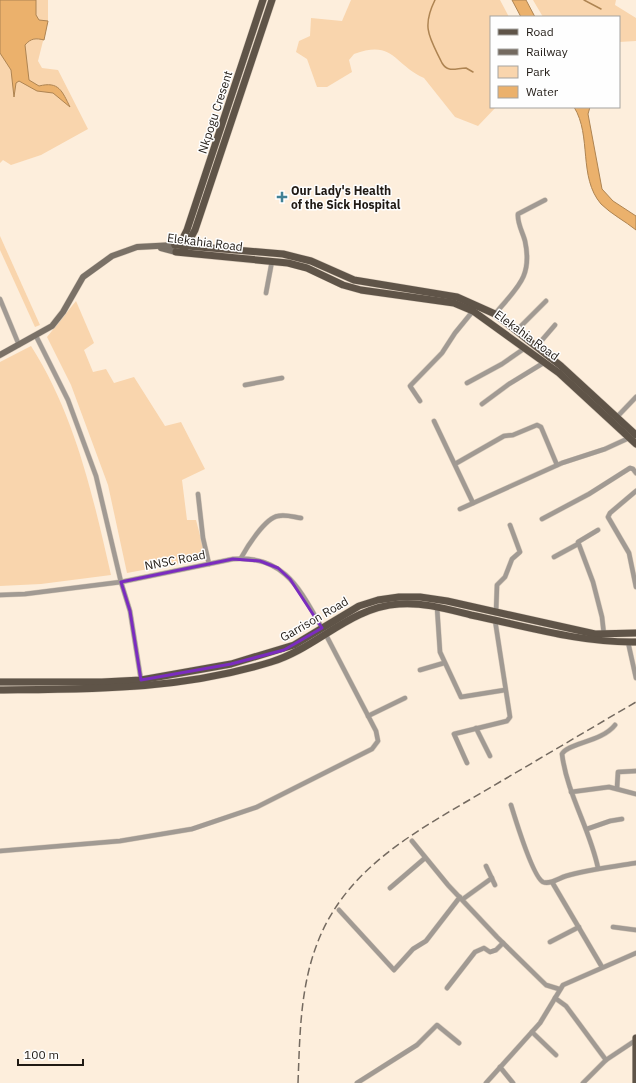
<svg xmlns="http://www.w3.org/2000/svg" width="636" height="1083" viewBox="0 0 636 1083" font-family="'IBM Plex Sans',sans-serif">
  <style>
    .green { fill: #f9d5ad }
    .water { fill: #ebb16c; stroke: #ae8452 }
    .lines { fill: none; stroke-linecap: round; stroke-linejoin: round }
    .stream { stroke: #ae8452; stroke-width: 1.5 }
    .street-casing { stroke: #daccbc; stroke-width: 5.5 }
    .secondary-casing { stroke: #daccbc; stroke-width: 7 }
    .primary-casing { stroke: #daccbc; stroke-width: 8 }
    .street { stroke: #a19a93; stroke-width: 4.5 }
    .secondary { stroke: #7a7167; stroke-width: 6 }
    .primary { stroke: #5f5448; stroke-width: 7 }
    .rail { stroke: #746a60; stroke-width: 1.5; stroke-dasharray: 8 4; stroke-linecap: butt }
    .marked { fill: none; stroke: #7b2cbf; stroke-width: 3; stroke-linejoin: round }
    .poi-dot { fill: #418195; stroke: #fefefe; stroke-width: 1.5 }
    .labels { text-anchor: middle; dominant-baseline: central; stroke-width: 3; stroke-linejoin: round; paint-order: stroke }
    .street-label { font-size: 12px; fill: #201a14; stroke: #fefefe }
    .poi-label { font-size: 12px; font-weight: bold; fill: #201a14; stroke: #fefefe; text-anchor: start }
  </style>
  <rect width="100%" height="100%" fill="#fdeedc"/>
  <!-- green -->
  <g class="green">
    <polygon points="26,0 48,0 48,21 38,61 42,68 58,70 88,129 41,155 11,165 3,160 0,163 0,40"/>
    <path d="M351 0H500L509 17H491V107H496L478 126 455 117 424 78C394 65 394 39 354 54L349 60 352 72 327 87H317L307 59 296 52 299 41 310 36 311 18 342 21Z"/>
    <polygon points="533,0 616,0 615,5 636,18 636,41 619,42 619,17 543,17"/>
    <polygon points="0,236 40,325 35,327 0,250"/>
    <polygon points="76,301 94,343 84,350 93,372 106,369 114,383 134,377 165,426 181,422 205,469 182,480 187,520 196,520 206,558 127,573 108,485 71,385 47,337"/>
    <path d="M31 346C75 415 93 496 111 575L41 584 0 586V362Z"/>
  </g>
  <!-- water -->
  <g class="water">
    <path d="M0 0H36V15L39 20 48 21 44 40C36 38 31 38 25 45L29 80 39 86C59 81 62 91 70 107L53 93 37 91 19 81 16 83 14 97 11 70 0 53Z"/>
    <polygon points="512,0 526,0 535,17 521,17"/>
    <path d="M574 107H590L588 114 602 189 613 201 636 216V230C625 221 611 214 601 204 578 177 592 136 574 107Z"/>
  </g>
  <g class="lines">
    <!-- stream -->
    <g class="stream">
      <path d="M435 0C421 28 430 38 442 63 448 73 456 68 466 68L473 72"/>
      <polyline points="584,0 601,9"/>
    </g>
    <defs>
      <g id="street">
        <polyline points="266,293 272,261"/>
        <polyline points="0,299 19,345"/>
        <path d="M495 314C516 288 533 278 525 241 523 233 517 223 518 214L545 200"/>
        <polyline points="516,331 546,301"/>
        <polyline points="36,336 68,400 96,476 121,582 130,611 141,680"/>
        <polyline points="536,347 555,325"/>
        <polyline points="467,383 502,364 525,348"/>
        <polyline points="245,385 282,378"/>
        <polyline points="420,401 410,386 442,353 455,333 473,311"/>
        <polyline points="482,404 509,384 545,362"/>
        <polyline points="616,418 636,397"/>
        <polyline points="434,421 473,503"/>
        <polyline points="455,464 504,436 513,435 537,425 541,427 557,465"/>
        <polyline points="636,491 610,513 608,517 629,553 636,587"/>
        <polyline points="198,494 203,538 209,564"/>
        <polyline points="460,509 562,463 605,449 629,438"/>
        <polyline points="542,519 589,494 630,468 633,469 636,473"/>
        <polyline points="598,530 578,542 593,582 602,617 604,635"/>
        <polyline points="554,557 578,544"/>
        <path d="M241 558C247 547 265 518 278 516 285 514 294 517 301 518"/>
        <path d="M0 595 25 594 121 582 233 559C285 555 300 590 322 628"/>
        <polyline points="437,607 440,652 461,697 505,690"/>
        <polyline points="496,613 497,585 505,577 512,559 520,552 510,525"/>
        <polyline points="628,642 636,678"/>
        <polyline points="420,670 444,663"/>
        <polyline points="368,716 405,698"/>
        <polyline points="476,728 490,756"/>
        <polyline points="467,763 454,734 507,721 510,717 495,620"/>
        <polyline points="617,788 618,772 636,771"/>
        <polyline points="571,792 609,787 636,794"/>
        <path d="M511 805C515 818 533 877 543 882 550 885 559 878 566 876 589 869 612 867 636 863"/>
        <polyline points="587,829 610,821 622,819"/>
        <polyline points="412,841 448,885 497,937 546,985 559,989"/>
        <polyline points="0,851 120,841 192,829 257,807 372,749 378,741 376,731 326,635"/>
        <polyline points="486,866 495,885"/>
        <path d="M598 868C590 829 567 794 562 754 567 743 602 742 615 725"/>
        <polyline points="552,882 602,967"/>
        <polyline points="390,888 425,858"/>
        <polyline points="463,899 492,878"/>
        <polyline points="339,910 394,970 413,949 426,941 460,897"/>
        <polyline points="613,927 636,930"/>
        <polyline points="550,942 579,927"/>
        <polyline points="447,988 475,952 484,948 490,952 496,950 503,943"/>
        <polyline points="555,998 566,1006 606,1060"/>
        <polyline points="532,1032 556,1055"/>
        <polyline points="500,1067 513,1083"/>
        <polyline points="357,1083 417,1045 437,1025 459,1043"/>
        <polyline points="486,1083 540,1023 563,985 636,953"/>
        <polyline points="583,1083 606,1060 636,1040"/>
      </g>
      <g id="secondary">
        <polyline points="161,248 176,252"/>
        <polyline points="0,355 52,326 63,312 83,277 112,256 137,247 175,245"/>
      </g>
      <g id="primary">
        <polyline points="175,245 283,254 311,261 354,280 457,297 495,314 561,366 636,435"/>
        <polyline points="175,245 181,242 187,230 263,0"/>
        <polyline points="185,248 195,230 272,0"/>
        <polyline points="176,252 288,263 307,268 343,285 361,290 454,303 473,311 559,373 636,444"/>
        <polyline points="0,682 102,682 141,680 231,664 294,645 359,606 378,600 399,597 420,597 447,601 595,634 636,633"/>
        <path d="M0 690C95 689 179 690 271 662 317 648 350 607 399 604 423 602 447 609 471 615 525 626 580 643 636 642"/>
        <polyline points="636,1083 636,1038"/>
      </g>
    </defs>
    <!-- street casing -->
    <use href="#street" class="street-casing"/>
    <!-- secondary casing -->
    <use href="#secondary" class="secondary-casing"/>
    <!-- primary casing -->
    <use href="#primary" class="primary-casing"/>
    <!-- street -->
    <use href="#street" class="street"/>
    <!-- secondary -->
    <use href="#secondary" class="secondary"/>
    <!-- primary -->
    <use href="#primary" class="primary"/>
    <!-- rail -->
    <path class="rail" d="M298 1083C300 1032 300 980 322 932 355 860 428 825 493 786 541 758 588 730 636 702"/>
  </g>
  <!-- marked area -->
  <path class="marked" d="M233 559 260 561 278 568 290 579 322 628 284 650 231 664 141 680 130 611 121 582Z"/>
  <!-- markers -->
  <path class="poi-dot" d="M280 191h4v4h4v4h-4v4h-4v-4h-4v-4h4z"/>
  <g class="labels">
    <!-- street labels -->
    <g class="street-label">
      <text transform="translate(215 112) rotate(-72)">Nkpogu Cresent</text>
      <text transform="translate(205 242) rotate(7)">Elekahia Road</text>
      <text transform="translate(527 335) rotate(36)">Elekahia Road</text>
      <text transform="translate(175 560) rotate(-11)">NNSC Road</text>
      <text transform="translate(314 619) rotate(-30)">Garrison Road</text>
    </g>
    <!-- poi labels -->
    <g class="poi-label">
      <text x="291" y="190">Our Lady's Health<tspan x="291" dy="14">of the Sick Hospital</tspan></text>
    </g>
  </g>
  <!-- legend -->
  <rect x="490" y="16" width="130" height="92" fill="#fefefe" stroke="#a5a3a0"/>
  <rect x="498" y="29" width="20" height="6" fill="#5f5448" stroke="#a5a3a0"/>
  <text x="526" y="36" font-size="12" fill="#201a14">Road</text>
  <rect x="498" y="49" width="20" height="6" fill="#746a60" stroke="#a5a3a0"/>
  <text x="526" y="56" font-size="12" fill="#201a14">Railway</text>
  <rect x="498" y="66" width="20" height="12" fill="#f9d5ad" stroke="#a5a3a0"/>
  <text x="526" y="76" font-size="12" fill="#201a14">Park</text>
  <rect x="498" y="86" width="20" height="12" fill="#ebb16c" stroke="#a5a3a0"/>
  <text x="526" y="96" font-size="12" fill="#201a14">Water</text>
  <!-- scale -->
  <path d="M18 1059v6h65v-6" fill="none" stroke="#201a14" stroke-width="2"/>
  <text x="24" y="1059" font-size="12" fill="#201a14" stroke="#fefefe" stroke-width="3" paint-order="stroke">100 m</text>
</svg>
